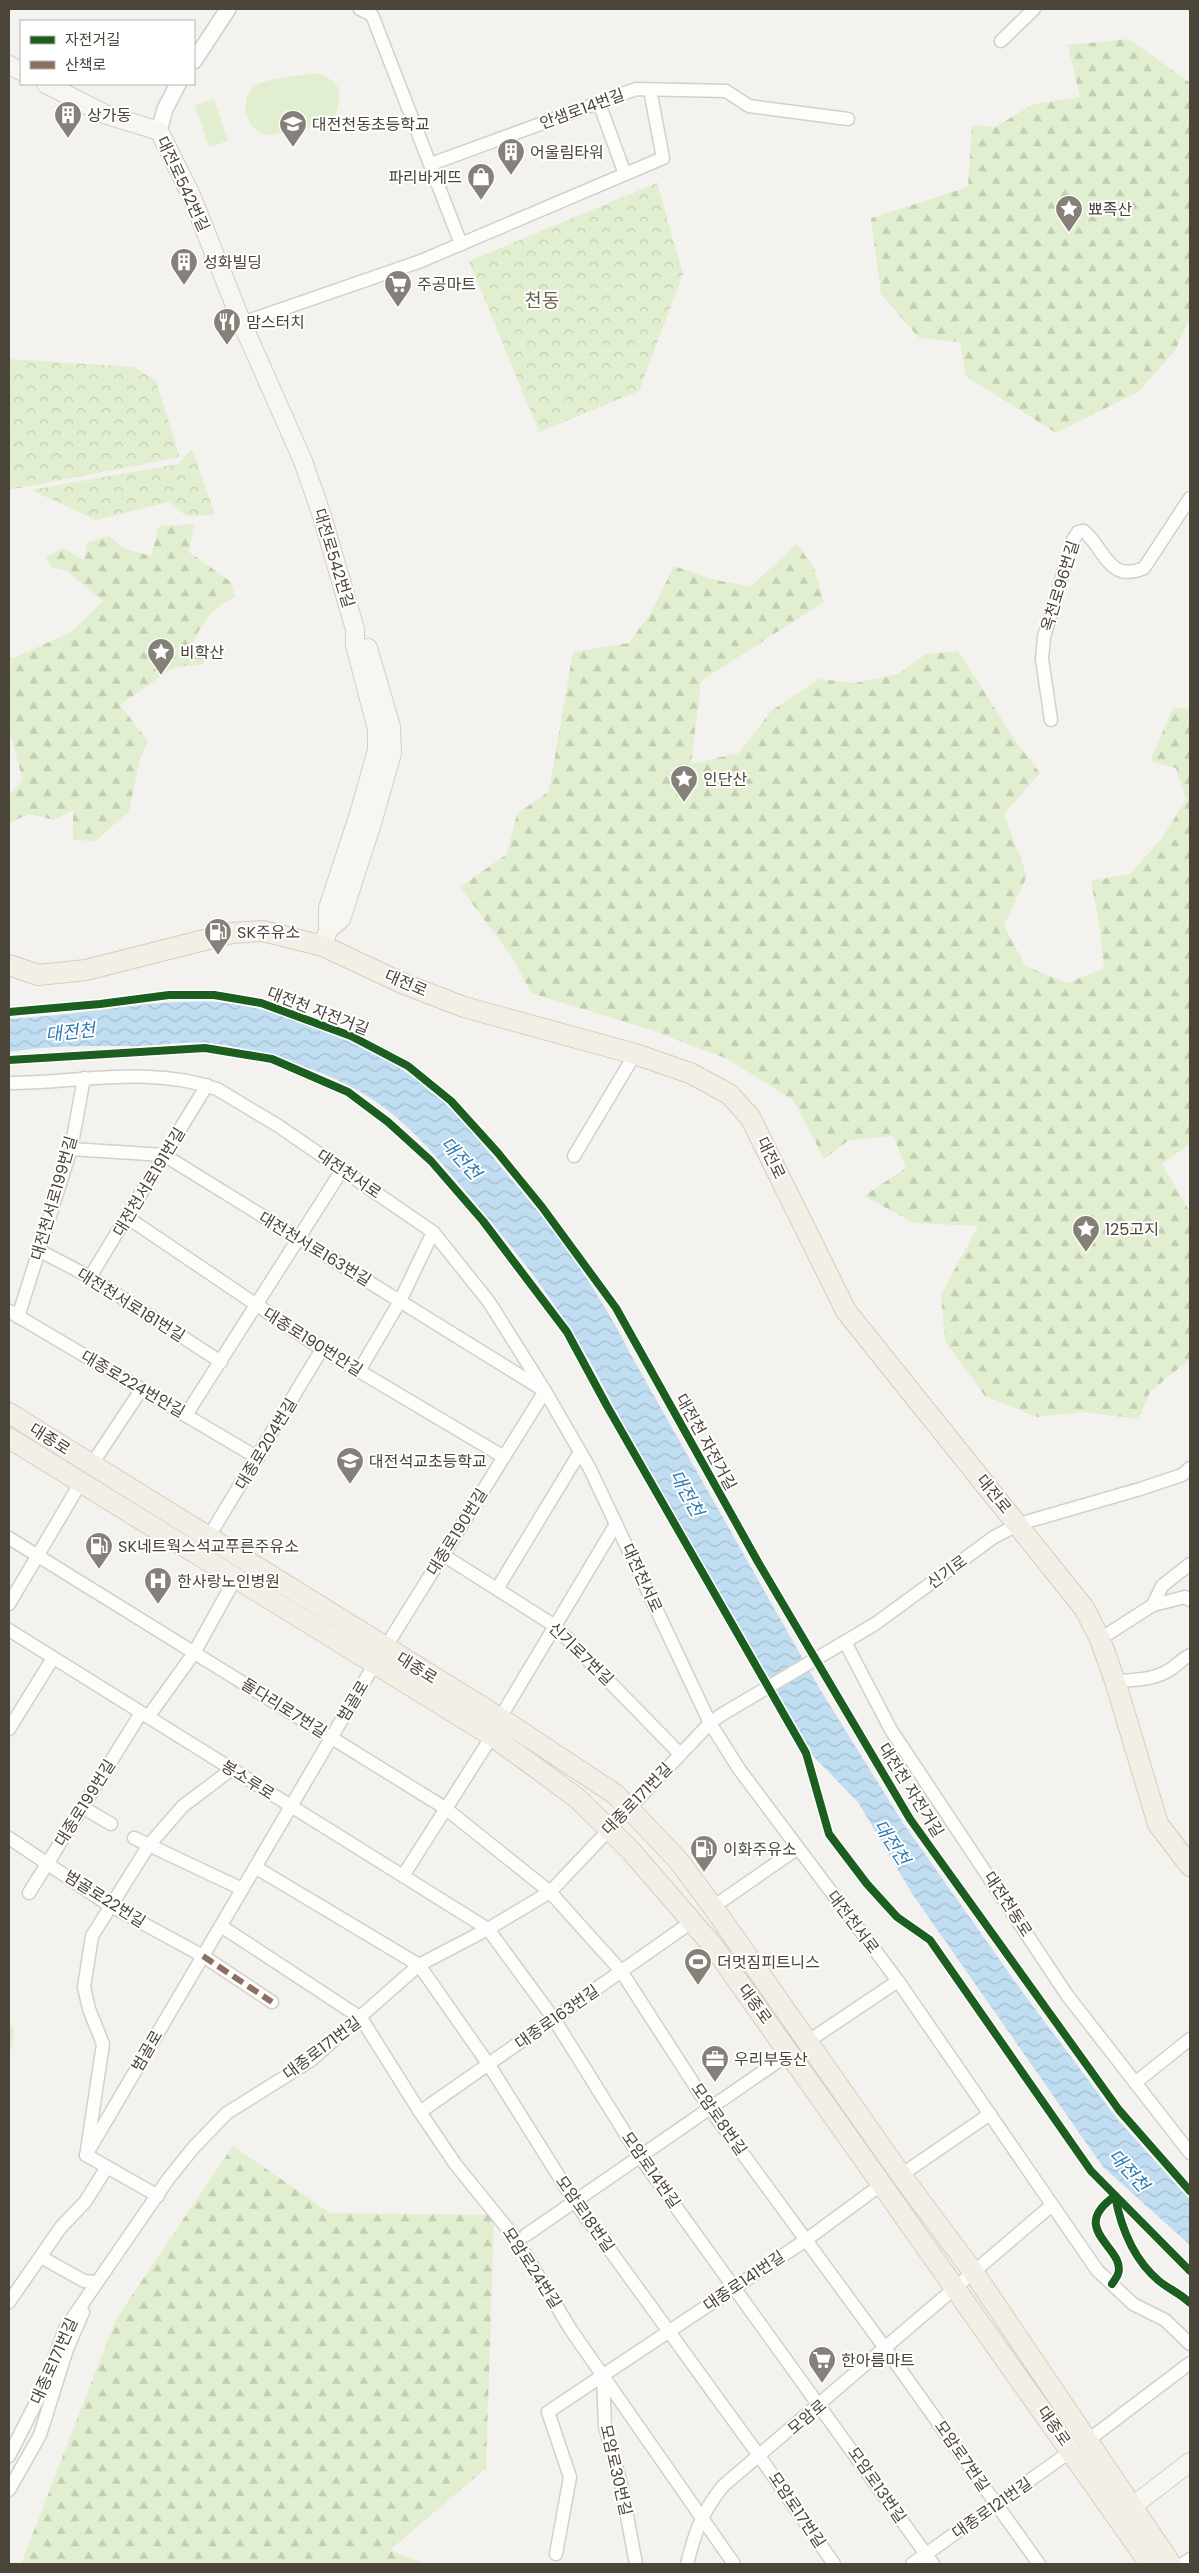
<svg xmlns="http://www.w3.org/2000/svg" width="1199" height="2573" viewBox="0 0 1199 2573" font-family="Poppins,'Noto Sans KR',sans-serif">
  <style>
    .forest { fill: url(#forest-firs) }
    .park { fill: url(#park-crowns) }
    .pitch { fill: #e1eecf }
    .water { fill: url(#water-waves) }
    .lines { fill: none; stroke-linecap: round; stroke-linejoin: round }
    .minor-casing { stroke: #d2d0cb; stroke-width: 15 }
    .tertiary-casing { stroke: #d2d0cb; stroke-width: 18 }
    .secondary-casing { stroke: #d3cfc5; stroke-width: 20 }
    .primary-casing { stroke: #d6cebb; stroke-width: 22 }
    .minor { stroke: #fdfdfc; stroke-width: 12 }
    .tertiary { stroke: #fdfdfc; stroke-width: 15 }
    .secondary { stroke: #f7f6f1; stroke-width: 18 }
    .primary { stroke: #f2efe6; stroke-width: 20 }
    .quiet { stroke: #8d6e63; stroke-width: 6; stroke-dasharray: 12 6; stroke-linecap: butt }
    .cycleway-casing { stroke: #fff; stroke-width: 11 }
    .cycleway { stroke: #1b5e20; stroke-width: 8 }
    .labels { text-anchor: middle; dominant-baseline: central; stroke-width: 4; stroke-linejoin: round; paint-order: stroke }
    .street-label { font-size: 16px; fill: #4b4439; stroke: #fff }
    .poi-label { font-size: 16px; fill: #4b4439; stroke: #fff; text-anchor: start }
    .water-label { font-size: 18px; font-style: italic; fill: #2e7ab2; stroke: #fff }
    .quarter-label { font-size: 19px; fill: #6e6250; stroke: #fff }
  </style>
  <defs>
    <pattern id="forest-firs" width="22" height="20" patternUnits="userSpaceOnUse" patternTransform="scale(1.25)"><rect width="22" height="20" fill="#e1eecf"/><path d="M5 1l3.5 6h-7zM16 11l3.5 6h-7z" fill="#c3cdb2"/></pattern>
    <pattern id="park-crowns" width="20" height="18" patternUnits="userSpaceOnUse" patternTransform="scale(1.25)"><rect width="20" height="18" fill="#e1eecf"/><path d="M2 6a3 3 0 1 1 6 0M12 15a3 3 0 1 1 6 0" fill="none" stroke="#c3cdb2"/></pattern>
    <pattern id="water-waves" width="16" height="10" patternUnits="userSpaceOnUse" patternTransform="scale(1.25)"><rect width="16" height="10" fill="#c0ddf1"/><path d="M0 5q4-4 8 0t8 0" fill="none" stroke="#a6bfcf"/></pattern>
  </defs>
  <rect width="100%" height="100%" fill="#f4f2ee"/>
  <!-- forest -->
  <g class="forest">
    <polygon points="1129,39 1190,83 1190,317 1175,351 1138,392 1056,433 966,376 960,342 919,338 881,294 871,218 968,187 972,125 995,127 1034,104 1080,97 1068,45"/>
    <path d="M194 524 189 552 231 582 235 597C214 606 200 624 192 646L210 657 201 665 174 667 120 705 148 741 140 758 129 811 96 841 73 840V810L54 820 29 814 9 823V795L23 780 9 730V658H14L71 632 103 601 65 570 51 567 46 557 64 548 84 560 87 542 109 536 123 548 151 556 159 526Z"/>
    <polygon points="797,544 814,568 824,602 701,681 691,764 739,753 771,711 819,679 855,683 898,674 926,654 958,651 1017,743 1040,773 1004,814 1027,876 1004,925 1025,966 1068,983 1104,968 1100,930 1091,881 1130,874 1162,838 1186,800 1176,768 1150,761 1173,708 1190,709 1190,1144 1162,1164 1190,1212 1190,1359 1150,1392 1139,1419 1083,1412 1037,1417 985,1396 945,1341 941,1295 978,1226 914,1223 864,1196 906,1168 893,1136 849,1140 824,1159 794,1101 728,1059 651,1030 531,993 514,960 460,887 507,854 517,814 549,791 573,652 629,643 652,611 674,566 712,579 750,587"/>
    <polygon points="9,2023 14,2027 12,2048 9,2049"/>
    <polygon points="233,2146 330,2213 494,2215 486,2468 390,2550 426,2564 21,2564 116,2319"/>
  </g>
  <!-- park -->
  <g class="park">
    <polygon points="657,183 683,274 639,391 539,432 469,261"/>
    <polygon points="9,359 134,367 156,381 180,457 9,490"/>
    <polygon points="192,449 215,515 186,516 169,502 96,520 31,490 178,464"/>
  </g>
  <!-- pitch -->
  <g class="pitch">
    <path d="M315 73C342 81 344 92 334 119 327 123 274 136 267 135 244 130 237 96 258 84 271 78 300 76 315 73Z"/>
    <polygon points="214,99 228,141 209,147 195,105"/>
  </g>
  <!-- water -->
  <path class="water" d="M175 1002C189 1002 203 1001 217 1002 294 1010 395 1052 450 1108 472 1131 491 1156 512 1180 559 1235 600 1293 632 1357L821 1691 903 1823 1021 1990 1118 2120 1190 2200V2245L1103 2167 913 1895 858 1802 806 1749 613 1405C580 1337 536 1275 487 1217 453 1177 419 1131 375 1101 335 1073 254 1046 205 1043 182 1041 158 1046 136 1046 94 1046 50 1045 9 1052V1019C65 1016 119 1006 175 1002Z"/>
  <g class="lines">
    <defs>
      <g id="minor">
        <polyline points="360,9 372,15 461,244"/>
        <polyline points="1001,41 1034,9"/>
        <polyline points="599,103 625,174"/>
        <polyline points="431,164 636,89 726,91 749,106 848,119"/>
        <polyline points="242,323 421,261 663,158 650,90"/>
        <path d="M1051 720 1042 659 1044 637 1073 540 1078 532 1084 531C1106 551 1109 583 1144 568L1190 498"/>
        <path d="M9 1083C78 1083 150 1065 217 1089L277 1125 433 1232 489 1302 545 1391 590 1469 710 1723 739 1769 898 1981 1097 2270 1133 2304 1165 2320 1190 2344"/>
        <polyline points="71,1149 164,1155 545,1391 385,1648"/>
        <polyline points="574,1156 635,1054"/>
        <polyline points="128,1218 322,1349 504,1457"/>
        <polyline points="40,1251 90,1277 221,1362"/>
        <polyline points="90,1277 207,1085"/>
        <polyline points="9,1311 258,1458"/>
        <polyline points="18,1317 71,1149 84,1078"/>
        <polyline points="359,1371 400,1301 433,1232"/>
        <polyline points="186,1415 342,1170"/>
        <polyline points="92,1464 141,1390"/>
        <polyline points="9,1538 445,1808 550,1892 621,1971 710,2109 885,2348 1039,2564"/>
        <polyline points="208,1538 322,1349"/>
        <polyline points="443,1555 555,1626 680,1754"/>
        <polyline points="497,1589 580,1452"/>
        <polyline points="9,1604 81,1482"/>
        <polyline points="1153,1605 1185,1597 1190,1600"/>
        <polyline points="9,1630 488,1929 554,2019 640,2157 933,2564"/>
        <polyline points="1100,1639 1153,1605 1162,1586 1190,1564"/>
        <polyline points="845,1642 891,1730 1067,1995 1190,2153"/>
        <path d="M1115 1681C1133 1680 1155 1680 1171 1669 1178 1664 1182 1659 1190 1655"/>
        <polyline points="148,1717 194,1653 235,1579"/>
        <polyline points="500,1718 616,1524"/>
        <polyline points="9,1729 53,1658"/>
        <polyline points="82,1807 111,1824"/>
        <polyline points="9,1838 109,1905 203,1956 272,2002"/>
        <polyline points="134,1838 242,1889"/>
        <polyline points="255,1867 419,1965 489,2065 575,2202 760,2457 834,2564"/>
        <polyline points="403,1876 492,1736"/>
        <polyline points="29,1893 141,1713"/>
        <polyline points="713,1907 798,1848"/>
        <polyline points="221,1926 361,2018 420,2112 456,2165 516,2239 571,2330 734,2564"/>
        <polyline points="807,2042 898,1981"/>
        <polyline points="1135,2083 1190,2039"/>
        <polyline points="420,2112 693,1921"/>
        <polyline points="87,2150 103,2044 89,2009 84,1987 92,1936 149,1845 183,1806 232,1769"/>
        <polyline points="86,2155 374,1665"/>
        <polyline points="86,2155 158,2196"/>
        <polyline points="901,2175 990,2114"/>
        <polyline points="526,2235 790,2053"/>
        <polyline points="41,2257 84,2281 96,2282"/>
        <polyline points="9,2302 61,2227 85,2202 107,2167"/>
        <polyline points="603,2376 605,2426 621,2484 636,2564"/>
        <polyline points="1087,2441 1190,2363"/>
        <polyline points="9,2456 44,2387 65,2329 169,2178 194,2147 227,2113 310,2061 419,1965 488,1929 550,1892 710,1723 721,1715 875,1624 994,1537 1019,1524 1140,1489 1182,1475 1190,1468"/>
        <polyline points="9,2490 40,2435 67,2349 83,2312"/>
        <polyline points="556,2554 570,2477 548,2412 806,2240 882,2184"/>
        <path d="M687 2564C695 2532 702 2512 723 2486L1052 2205"/>
        <polyline points="912,2564 1071,2451"/>
        <polyline points="1183,2564 1190,2559"/>
      </g>
      <g id="tertiary">
        <polyline points="194,61 228,9"/>
        <polyline points="159,131 165,109 178,84"/>
      </g>
      <g id="secondary">
        <polyline points="9,65 21,71"/>
        <polyline points="46,84 107,115 159,131 191,195 242,323 303,461 322,516 355,629 355,645 377,729 377,750 359,814 328,908 328,930 323,946"/>
        <polyline points="328,930 341,919 373,820 392,753 391,727 368,648"/>
        <polyline points="1121,2515 1190,2462"/>
      </g>
      <g id="primary">
        <polyline points="9,965 38,975 86,970 232,933 263,931 323,946 404,984 464,1007 635,1054 690,1073 729,1094 750,1117 846,1311 1084,1608 1100,1639 1115,1681 1158,1824 1190,1866"/>
        <polyline points="9,1413 500,1718 615,1794 678,1860 713,1907 901,2175 974,2273 1171,2564"/>
        <polyline points="9,1438 492,1736 531,1764 578,1799 631,1851 713,1946 1150,2564"/>
      </g>
    </defs>
    <!-- minor casing -->
    <use href="#minor" class="minor-casing"/>
    <!-- tertiary casing -->
    <use href="#tertiary" class="tertiary-casing"/>
    <!-- secondary casing -->
    <use href="#secondary" class="secondary-casing"/>
    <!-- primary casing -->
    <use href="#primary" class="primary-casing"/>
    <!-- minor -->
    <use href="#minor" class="minor"/>
    <!-- tertiary -->
    <use href="#tertiary" class="tertiary"/>
    <!-- secondary -->
    <use href="#secondary" class="secondary"/>
    <!-- primary -->
    <use href="#primary" class="primary"/>
    <!-- quiet -->
    <polyline class="quiet" points="203,1956 272,2002"/>
    <defs>
      <g id="cycleway">
        <polyline points="9,1012 100,1004 169,995 214,995 261,1003 351,1036 408,1066 451,1101 498,1153 542,1207 616,1308 758,1562 910,1819 1119,2110 1190,2191"/>
        <polyline points="9,1060 205,1048 272,1059 348,1092 388,1122 431,1161 483,1221 567,1332 607,1406 806,1753 829,1834 867,1884 897,1917 930,1940 1091,2171 1190,2271"/>
        <path d="M1112 2284C1114 2281 1117 2277 1118 2274 1127 2248 1066 2230 1115 2196 1121 2228 1133 2259 1159 2281 1169 2289 1181 2294 1190 2303"/>
      </g>
    </defs>
    <!-- cycleway casing -->
    <use href="#cycleway" class="cycleway-casing"/>
    <!-- cycleway -->
    <use href="#cycleway" class="cycleway"/>
  </g>
  <!-- icons -->
  <defs>
    <symbol id="building-pin" viewBox="-11 -11 22 30"><path d="M0 17L-7.5 6A9.5 9.5 0 1 1 7.5 6Z" fill="#868178" stroke="#fff"/><path d="M-4-6H4V6H1V3H-1V6H-4ZM-2.5-4.3h1.7v1.8h-1.7ZM.8-4.3h1.7v1.8H.8ZM-2.5-1h1.7V.8h-1.7ZM.8-1h1.7V.8H.8Z" fill="#fff"/></symbol>
    <symbol id="school-pin" viewBox="-11 -11 22 30"><path d="M0 17L-7.5 6A9.5 9.5 0 1 1 7.5 6Z" fill="#868178" stroke="#fff"/><path d="M0-5L7-2L0 1L-7-2ZM-4 1L0 2.5L4 1V4Q0 6-4 4Z" fill="#fff"/></symbol>
    <symbol id="shop-pin" viewBox="-11 -11 22 30"><path d="M0 17L-7.5 6A9.5 9.5 0 1 1 7.5 6Z" fill="#868178" stroke="#fff"/><path d="M-5-2.5h2.3a2.7 3.5 0 0 1 5.4 0H5L5.5 6h-11ZM-1.5-2.5h3a1.5 2.3 0 0 0-3 0Z" fill="#fff"/></symbol>
    <symbol id="sight-pin" viewBox="-11 -11 22 30"><path d="M0 17L-7.5 6A9.5 9.5 0 1 1 7.5 6Z" fill="#868178" stroke="#fff"/><path d="M0-6L1.8-2.2L6-1.7L2.9 1.2L3.7 5.4L0 3.3L-3.7 5.4L-2.9 1.2L-6-1.7L-1.8-2.2Z" fill="#fff"/></symbol>
    <symbol id="supermarket-pin" viewBox="-11 -11 22 30"><path d="M0 17L-7.5 6A9.5 9.5 0 1 1 7.5 6Z" fill="#868178" stroke="#fff"/><path d="M-6-5.5h2.5l.6 2H6L4.5 2H-2.5L-4.4-4H-6ZM-1.5 3.2a1.3 1.3 0 1 0 .1 0ZM3 3.2a1.3 1.3 0 1 0 .1 0Z" fill="#fff"/></symbol>
    <symbol id="restaurant-pin" viewBox="-11 -11 22 30"><path d="M0 17L-7.5 6A9.5 9.5 0 1 1 7.5 6Z" fill="#868178" stroke="#fff"/><path d="M-5-6h1v4h1v-4h1v4h1v-4h1v5L-1.5 .5V6h-2V.5L-5-1ZM5-6V6H3V1.5H1.5Q1.5-4 5-6Z" fill="#fff"/></symbol>
    <symbol id="fuel-pin" viewBox="-11 -11 22 30"><path d="M0 17L-7.5 6A9.5 9.5 0 1 1 7.5 6Z" fill="#868178" stroke="#fff"/><path d="M-5.5-6h7V0h2V4h1.3V-2.5L3-4.5l.8-.8L6-3V5H2.5V1h-1V6h-7ZM-4.2-4.7v3.2H.2V-4.7Z" fill="#fff"/></symbol>
    <symbol id="hospital-pin" viewBox="-11 -11 22 30"><path d="M0 17L-7.5 6A9.5 9.5 0 1 1 7.5 6Z" fill="#868178" stroke="#fff"/><path d="M-5-5h3v3.5h4V-5h3V5h-3V1.5h-4V5h-3Z" fill="#fff"/></symbol>
    <symbol id="stadium-pin" viewBox="-11 -11 22 30"><path d="M0 17L-7.5 6A9.5 9.5 0 1 1 7.5 6Z" fill="#868178" stroke="#fff"/><path d="M0-5a6.5 5 0 1 0 0 10a6.5 5 0 1 0 0-10ZM-3.5-1.8h7v3.6h-7Z" fill="#fff"/></symbol>
    <symbol id="office-pin" viewBox="-11 -11 22 30"><path d="M0 17L-7.5 6A9.5 9.5 0 1 1 7.5 6Z" fill="#868178" stroke="#fff"/><path d="M-6-3h4V-5.5h4V-3h4V5H-6ZM-1-4.5V-3h2v-1.5ZM-6 0V1H6V0Z" fill="#fff"/></symbol>
  </defs>
  <g fill-rule="evenodd">
    <use href="#building-pin" x="52" y="99" width="32" height="43"/>
    <use href="#school-pin" x="277" y="108" width="32" height="43"/>
    <use href="#building-pin" x="495" y="136" width="32" height="43"/>
    <use href="#shop-pin" x="465" y="161" width="32" height="43"/>
    <use href="#sight-pin" x="1053" y="193" width="32" height="43"/>
    <use href="#building-pin" x="168" y="246" width="32" height="43"/>
    <use href="#supermarket-pin" x="382" y="268" width="32" height="43"/>
    <use href="#restaurant-pin" x="211" y="306" width="32" height="43"/>
    <use href="#sight-pin" x="145" y="636" width="32" height="43"/>
    <use href="#sight-pin" x="668" y="763" width="32" height="43"/>
    <use href="#fuel-pin" x="202" y="916" width="32" height="43"/>
    <use href="#sight-pin" x="1070" y="1213" width="32" height="43"/>
    <use href="#school-pin" x="334" y="1445" width="32" height="43"/>
    <use href="#fuel-pin" x="83" y="1530" width="32" height="43"/>
    <use href="#hospital-pin" x="142" y="1565" width="32" height="43"/>
    <use href="#fuel-pin" x="688" y="1833" width="32" height="43"/>
    <use href="#stadium-pin" x="682" y="1946" width="32" height="43"/>
    <use href="#office-pin" x="699" y="2043" width="32" height="43"/>
    <use href="#supermarket-pin" x="806" y="2344" width="32" height="43"/>
  </g>
  <g class="labels">
    <!-- street labels -->
    <g class="street-label">
      <text transform="translate(582 109) rotate(-20)">안샘로14번길</text>
      <text transform="translate(183 184) rotate(65)">대전로542번길</text>
      <text transform="translate(334 558) rotate(73)">대전로542번길</text>
      <text transform="translate(1060 586) rotate(-73)">옥천로96번길</text>
      <text transform="translate(406 983) rotate(23)">대전로</text>
      <text transform="translate(318 1011) rotate(21)">대전천 자전거길</text>
      <text transform="translate(771 1158) rotate(64)">대전로</text>
      <text transform="translate(349 1174) rotate(34)">대전천서로</text>
      <text transform="translate(149 1182) rotate(-59)">대전천서로191번길</text>
      <text transform="translate(54 1198) rotate(-74)">대전천서로199번길</text>
      <text transform="translate(315 1249) rotate(31)">대전천서로163번길</text>
      <text transform="translate(131 1305) rotate(32)">대전천서로181번길</text>
      <text transform="translate(313 1342) rotate(32)">대종로190번안길</text>
      <text transform="translate(133 1384) rotate(30)">대종로224번안길</text>
      <text transform="translate(50 1439) rotate(32)">대종로</text>
      <text transform="translate(706 1442) rotate(61)">대전천 자전거길</text>
      <text transform="translate(266 1444) rotate(-59)">대종로204번길</text>
      <text transform="translate(994 1494) rotate(51)">대전로</text>
      <text transform="translate(457 1532) rotate(-58)">대종로190번길</text>
      <text transform="translate(947 1572) rotate(-36)">신기로</text>
      <text transform="translate(642 1578) rotate(65)">대전천서로</text>
      <text transform="translate(581 1654) rotate(44)">신기로7번길</text>
      <text transform="translate(417 1668) rotate(32)">대종로</text>
      <text transform="translate(353 1701) rotate(-59)">범골로</text>
      <text transform="translate(284 1708) rotate(32)">돌다리로7번길</text>
      <text transform="translate(248 1780) rotate(32)">봉소루로</text>
      <text transform="translate(911 1790) rotate(58)">대전천 자전거길</text>
      <text transform="translate(637 1799) rotate(-46)">대종로171번길</text>
      <text transform="translate(85 1803) rotate(-58)">대종로199번길</text>
      <text transform="translate(105 1899) rotate(32)">범골로22번길</text>
      <text transform="translate(1008 1904) rotate(57)">대전천동로</text>
      <text transform="translate(853 1922) rotate(53)">대전천서로</text>
      <text transform="translate(755 2004) rotate(54)">대종로</text>
      <text transform="translate(557 2017) rotate(-35)">대종로163번길</text>
      <text transform="translate(322 2048) rotate(-37)">대종로171번길</text>
      <text transform="translate(147 2051) rotate(-60)">범골로</text>
      <text transform="translate(719 2119) rotate(55)">모암로8번길</text>
      <text transform="translate(651 2170) rotate(55)">모암로14번길</text>
      <text transform="translate(585 2214) rotate(55)">모암로18번길</text>
      <text transform="translate(532 2268) rotate(57)">모암로24번길</text>
      <text transform="translate(744 2281) rotate(-34)">대종로141번길</text>
      <text transform="translate(54 2361) rotate(-66)">대종로171번길</text>
      <text transform="translate(807 2417) rotate(-40)">모암로</text>
      <text transform="translate(1054 2426) rotate(55)">대종로</text>
      <text transform="translate(962 2456) rotate(55)">모암로7번길</text>
      <text transform="translate(616 2470) rotate(77)">모암로30번길</text>
      <text transform="translate(877 2485) rotate(55)">모암로13번길</text>
      <text transform="translate(992 2508) rotate(-35)">대종로121번길</text>
      <text transform="translate(797 2510) rotate(56)">모암로17번길</text>
    </g>
    <!-- poi labels -->
    <g class="poi-label">
      <text x="87" y="115">상가동</text>
      <text x="312" y="124">대전천동초등학교</text>
      <text x="530" y="152">어울림타워</text>
      <text x="462" y="177" text-anchor="end">파리바게뜨</text>
      <text x="1088" y="209">뾰족산</text>
      <text x="203" y="262">성화빌딩</text>
      <text x="417" y="284">주공마트</text>
      <text x="246" y="322">맘스터치</text>
      <text x="180" y="652">비학산</text>
      <text x="703" y="779">인단산</text>
      <text x="237" y="932">SK주유소</text>
      <text x="1105" y="1229">125고지</text>
      <text x="369" y="1461">대전석교초등학교</text>
      <text x="118" y="1546">SK네트웍스석교푸른주유소</text>
      <text x="177" y="1581">한사랑노인병원</text>
      <text x="723" y="1849">이화주유소</text>
      <text x="717" y="1962">더멋짐피트니스</text>
      <text x="734" y="2059">우리부동산</text>
      <text x="841" y="2360">한아름마트</text>
    </g>
    <!-- water labels -->
    <g class="water-label">
      <text transform="translate(70 1032) rotate(-6)">대전천</text>
      <text transform="translate(461 1158) rotate(48)">대전천</text>
      <text transform="translate(687 1493) rotate(61)">대전천</text>
      <text transform="translate(892 1842) rotate(57)">대전천</text>
      <text transform="translate(1129 2170) rotate(48)">대전천</text>
    </g>
    <!-- quarter labels -->
    <g class="quarter-label">
      <text x="542" y="300">천동</text>
    </g>
  </g>
  <!-- border -->
  <rect width="1199" height="2573" fill="none" stroke="#4b4439" stroke-width="20"/>
  <!-- legend -->
  <rect x="20" y="20" width="175" height="65" fill="#ffffff" stroke="#b7b4b0"/>
  <rect x="30" y="36" width="25" height="8" fill="#1b5e20" stroke="#b7b4b0"/>
  <text x="65" y="45" font-size="15" fill="#4b4439">자전거길</text>
  <rect x="30" y="61" width="25" height="8" fill="#8d6e63" stroke="#b7b4b0"/>
  <text x="65" y="70" font-size="15" fill="#4b4439">산책로</text>
</svg>
